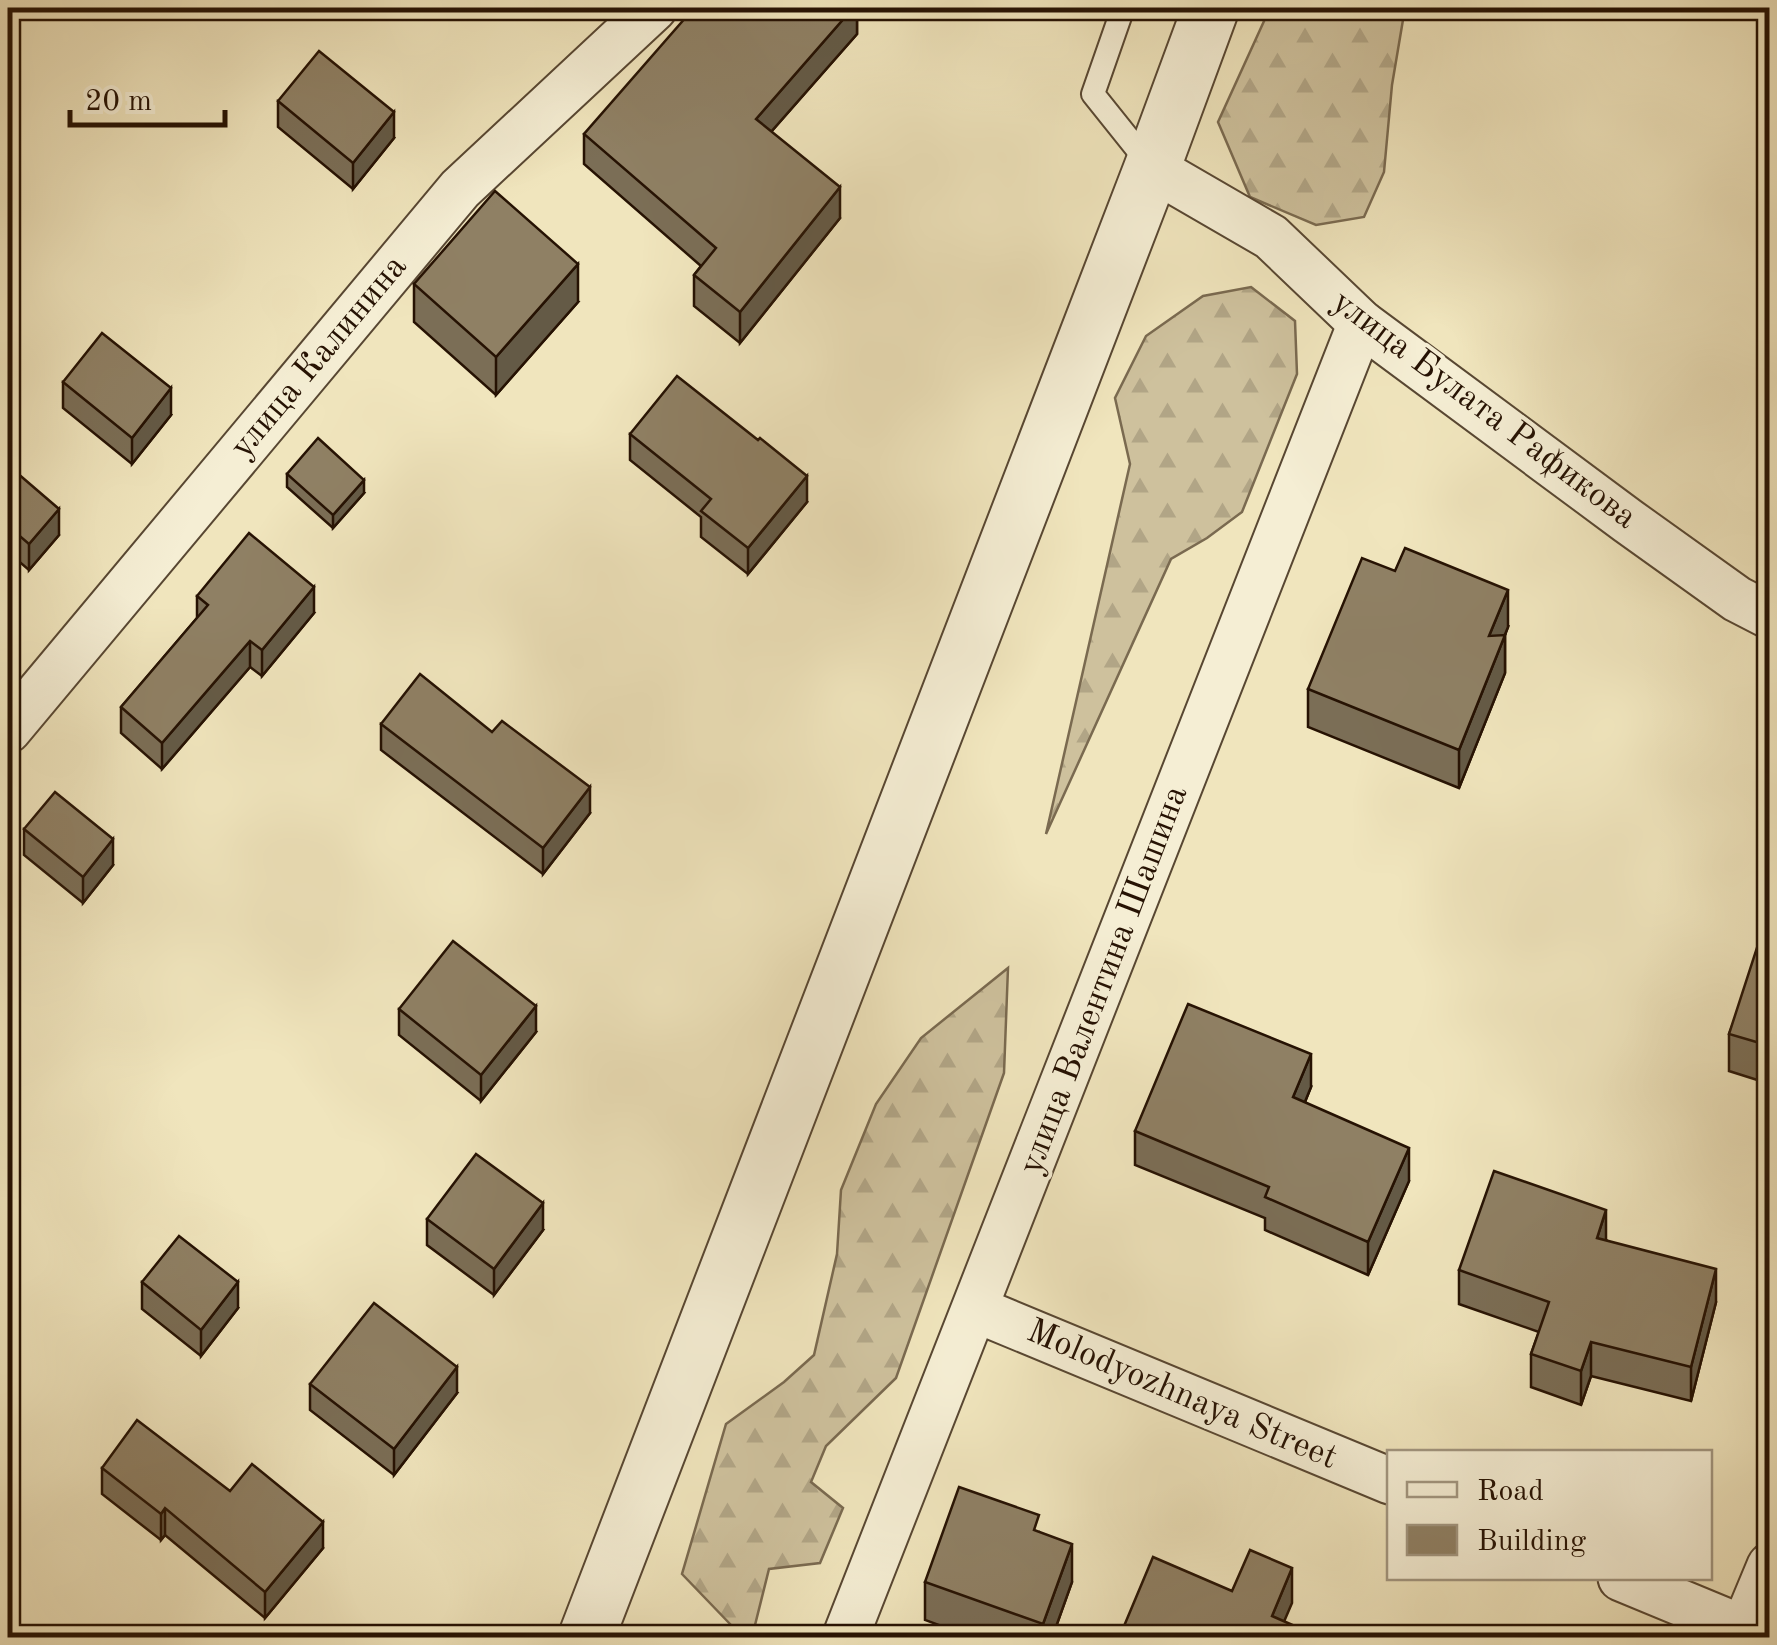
<svg xmlns="http://www.w3.org/2000/svg" width="1777" height="1645" viewBox="0 0 1777 1645" font-family="'Old Standard TT',serif">
  <style>
    .forest { fill: url(#forest-firs); stroke: #7a6a50; stroke-width: 2.5 }
    .lines { fill: none; stroke-linecap: round; stroke-linejoin: round }
    .service-casing { stroke: #584732; stroke-width: 26 }
    .minor-casing { stroke: #584732; stroke-width: 49 }
    .tertiary-casing { stroke: #584732; stroke-width: 59 }
    .service { stroke: #f5eed4; stroke-width: 22 }
    .minor { stroke: #f5eed4; stroke-width: 45 }
    .tertiary { stroke: #f5eed4; stroke-width: 55 }
    .wall { fill: #7b6e56; stroke: #261203; stroke-width: 2.5 }
    .shaded-wall { fill: #645a46; stroke: #261203; stroke-width: 2.5 }
    .building { fill: #8f8064; stroke: #261203; stroke-width: 2.5 }
    .labels { text-anchor: middle; dominant-baseline: central; stroke-width: 8; stroke-linejoin: round; paint-order: stroke }
    .street-label { font-size: 35px; fill: #261203; stroke: #f5eed4 }
  </style>
  <defs>
    <pattern id="forest-firs" width="22" height="20" patternUnits="userSpaceOnUse" patternTransform="scale(2.5)"><rect width="22" height="20" fill="#cec19d"/><path d="M5 1l3.5 6h-7zM16 11l3.5 6h-7z" fill="#b1a586"/></pattern>
  </defs>
  <rect width="100%" height="100%" fill="#f0e5bd"/>
  <filter id="stains"><feTurbulence type="fractalNoise" baseFrequency=".002" numOctaves="4"/><feColorMatrix values="0 0 0 0 .2 0 0 0 0 .09 0 0 0 0 .02 0 0 0 .5 -.17"/></filter>
  <radialGradient id="worn" r=".72"><stop offset=".6" stop-color="#630" stop-opacity="0"/><stop offset="1" stop-color="#630" stop-opacity=".3"/></radialGradient>
  <!-- forest -->
  <g class="forest">
    <polygon points="1270,8 1405,8 1392,85 1384,172 1364,217 1316,225 1250,197 1218,122"/>
    <polygon points="1251,287 1295,321 1297,374 1242,512 1207,538 1171,559 1046,834 1130,464 1115,398 1146,336 1203,296"/>
    <polygon points="1008,968 1004,1073 896,1378 826,1446 811,1482 843,1508 820,1563 769,1569 752,1637 722,1637 731,1625 682,1574 726,1424 784,1382 814,1355 837,1254 841,1190 876,1104 921,1038"/>
  </g>
  <g class="lines">
    <defs>
      <polyline id="service" points="1123,8 1093,94 1149,164"/>
      <g id="minor">
        <polyline points="1152,168 1271,237 1361,323 1628,521 1737,599 1770,616"/>
        <polyline points="8,730 460,189 654,8"/>
        <polyline points="975,1309 1390,1481"/>
        <polyline points="1621,1578 1766,1638"/>
        <polyline points="845,1638 1361,323"/>
        <polyline points="1740,1638 1770,1566"/>
      </g>
      <polyline id="tertiary" points="586,1638 1152,168 1211,8"/>
    </defs>
    <!-- service casing -->
    <use href="#service" class="service-casing"/>
    <!-- minor casing -->
    <use href="#minor" class="minor-casing"/>
    <!-- tertiary casing -->
    <use href="#tertiary" class="tertiary-casing"/>
    <!-- service -->
    <use href="#service" class="service"/>
    <!-- minor -->
    <use href="#minor" class="minor"/>
    <!-- tertiary -->
    <use href="#tertiary" class="tertiary"/>
  </g>
  <!-- wall -->
  <g class="wall">
    <polygon points="857,8 857,34 771,132 840,218 740,343 694,306 694,275 701,266 584,164 584,134"/>
    <polygon points="278,101 394,138 353,189 278,127"/>
    <polygon points="414,284 578,302 496,395 414,322"/>
    <polygon points="63,382 171,415 132,464 63,408"/>
    <polygon points="630,434 807,502 748,574 701,537 701,517 630,460"/>
    <polygon points="8,468 59,535 29,570 8,552"/>
    <polygon points="287,474 364,493 333,528 287,487"/>
    <polygon points="197,596 314,613 262,676 250,667 162,769 121,733 121,707 197,618"/>
    <polygon points="1508,627 1505,635 1505,673 1459,788 1308,727 1308,689"/>
    <polygon points="381,724 590,813 543,874 381,750"/>
    <polygon points="24,829 113,865 83,903 24,855"/>
    <polygon points="1770,832 1770,884 1765,883 1765,845"/>
    <polygon points="1770,928 1770,1084 1729,1071 1729,1034"/>
    <polygon points="399,1009 536,1032 481,1101 399,1035"/>
    <polygon points="1311,1087 1305,1102 1409,1181 1368,1275 1265,1230 1265,1218 1135,1165 1135,1131"/>
    <polygon points="427,1219 543,1230 494,1295 427,1245"/>
    <polygon points="1606,1240 1716,1302 1691,1401 1591,1376 1581,1405 1531,1387 1531,1354 1539,1332 1459,1304 1459,1270"/>
    <polygon points="142,1282 238,1308 201,1356 142,1309"/>
    <polygon points="310,1384 457,1393 394,1475 310,1410"/>
    <polygon points="102,1468 230,1491 323,1548 265,1618 165,1535 161,1540 102,1494"/>
    <polygon points="1039,1532 1072,1582 1052,1638 974,1638 925,1620 925,1582"/>
  </g>
  <!-- shaded-wall -->
  <g class="shaded-wall">
    <polygon points="853,8 857,8 857,34 756,149 756,119"/>
    <polygon points="394,112 394,138 353,189 353,163"/>
    <polygon points="840,187 840,218 740,343 740,312"/>
    <polygon points="578,264 578,302 496,395 496,357"/>
    <polygon points="171,388 171,415 132,464 132,438"/>
    <polygon points="807,476 807,502 748,574 748,548"/>
    <polygon points="364,480 364,493 333,528 333,515"/>
    <polygon points="59,509 59,535 29,570 29,544"/>
    <polygon points="314,587 314,613 262,676 262,650"/>
    <polygon points="1508,590 1508,627 1489,674 1489,636"/>
    <polygon points="1505,635 1505,673 1459,788 1459,750"/>
    <polygon points="250,641 250,667 162,769 162,743"/>
    <polygon points="590,787 590,813 543,874 543,848"/>
    <polygon points="113,839 113,865 83,903 83,877"/>
    <polygon points="536,1006 536,1032 481,1101 481,1075"/>
    <polygon points="1311,1054 1311,1087 1293,1131 1293,1097"/>
    <polygon points="1409,1148 1409,1181 1368,1275 1368,1242"/>
    <polygon points="543,1203 543,1230 494,1295 494,1269"/>
    <polygon points="1606,1210 1606,1244 1597,1238"/>
    <polygon points="1716,1269 1716,1302 1691,1401 1691,1367"/>
    <polygon points="238,1282 238,1308 201,1356 201,1330"/>
    <polygon points="1591,1342 1591,1376 1581,1405 1581,1371"/>
    <polygon points="457,1367 457,1393 394,1475 394,1449"/>
    <polygon points="165,1508 165,1535 161,1540 161,1514"/>
    <polygon points="323,1522 323,1548 265,1618 265,1592"/>
    <polygon points="1072,1544 1072,1582 1052,1638 1043,1638 1043,1624"/>
    <polygon points="1292,1568 1292,1603 1277,1638 1272,1616"/>
  </g>
  <!-- building -->
  <g class="building">
    <polygon points="694,8 853,8 756,119 840,187 740,312 694,275 716,248 584,134"/>
    <polygon points="319,51 394,112 353,163 278,101"/>
    <polygon points="495,191 578,264 496,357 414,284"/>
    <polygon points="102,333 171,388 132,438 63,382"/>
    <polygon points="677,376 758,440 760,438 807,476 748,548 701,511 711,499 630,434"/>
    <polygon points="318,438 364,480 333,515 287,474"/>
    <polygon points="9,466 59,509 29,544 8,526 8,468"/>
    <polygon points="249,533 314,587 262,650 250,641 162,743 121,707 208,605 197,596"/>
    <polygon points="1405,548 1508,590 1489,636 1505,635 1459,750 1308,689 1362,558 1395,571"/>
    <polygon points="420,674 492,732 502,721 590,787 543,848 381,724"/>
    <polygon points="55,792 113,839 83,877 24,829"/>
    <polygon points="1770,832 1770,847 1765,845"/>
    <polygon points="1764,926 1770,928 1770,1046 1729,1034"/>
    <polygon points="453,941 536,1006 481,1075 399,1009"/>
    <polygon points="1188,1004 1311,1054 1293,1097 1409,1148 1368,1242 1265,1197 1269,1187 1135,1131"/>
    <polygon points="476,1154 543,1203 494,1269 427,1219"/>
    <polygon points="1494,1171 1606,1210 1597,1238 1716,1269 1691,1367 1591,1342 1581,1371 1531,1354 1549,1302 1459,1270"/>
    <polygon points="179,1236 238,1282 201,1330 142,1282"/>
    <polygon points="374,1303 457,1367 394,1449 310,1384"/>
    <polygon points="137,1420 230,1491 252,1464 323,1522 265,1592 165,1508 161,1514 102,1468"/>
    <polygon points="959,1487 1039,1515 1034,1530 1072,1544 1043,1624 925,1582"/>
    <polygon points="1250,1550 1292,1568 1272,1616 1322,1638 1119,1638 1153,1557 1232,1591"/>
  </g>
  <g class="labels">
    <!-- street labels -->
    <g class="street-label">
      <text transform="translate(319 357) rotate(-50)">улица Калинина</text>
      <text transform="translate(1484 410) rotate(37)">улица Булата Рафикова</text>
      <text transform="translate(1104 980) rotate(-69)">улица Валентина Шашина</text>
      <text transform="translate(1182 1395) rotate(23)">Molodyozhnaya Street</text>
    </g>
  </g>
  <!-- margin -->
  <rect width="1777" height="1645" fill="none" stroke="#f0e5bd" stroke-width="40"/>
  <rect x="10" y="10" width="1757" height="1625" fill="none" stroke="#261203" stroke-width="5"/>
  <rect x="20" y="20" width="1737" height="1605" fill="none" stroke="#261203" stroke-width="2.5"/>
  <!-- legend -->
  <rect x="1387" y="1450" width="325" height="130" fill="#f5eed4" stroke="#a29680" stroke-width="2.5"/>
  <rect x="1407" y="1482" width="50" height="15" fill="#f5eed4" stroke="#a29680" stroke-width="2.5"/>
  <text x="1477" y="1500" font-size="30" fill="#261203">Road</text>
  <rect x="1407" y="1525" width="50" height="30" fill="#8f8064" stroke="#a29680" stroke-width="2.5"/>
  <text x="1477" y="1550" font-size="30" fill="#261203">Building</text>
  <!-- scale -->
  <path d="M70 110v15h155v-15" fill="none" stroke="#261203" stroke-width="5"/>
  <text x="85" y="110" font-size="30" fill="#261203" stroke="#f5eed4" stroke-width="8" paint-order="stroke">20 m</text>
  <rect width="100%" height="100%" filter="url(#stains)"/>
  <rect width="100%" height="100%" fill="url(#worn)"/>
</svg>
